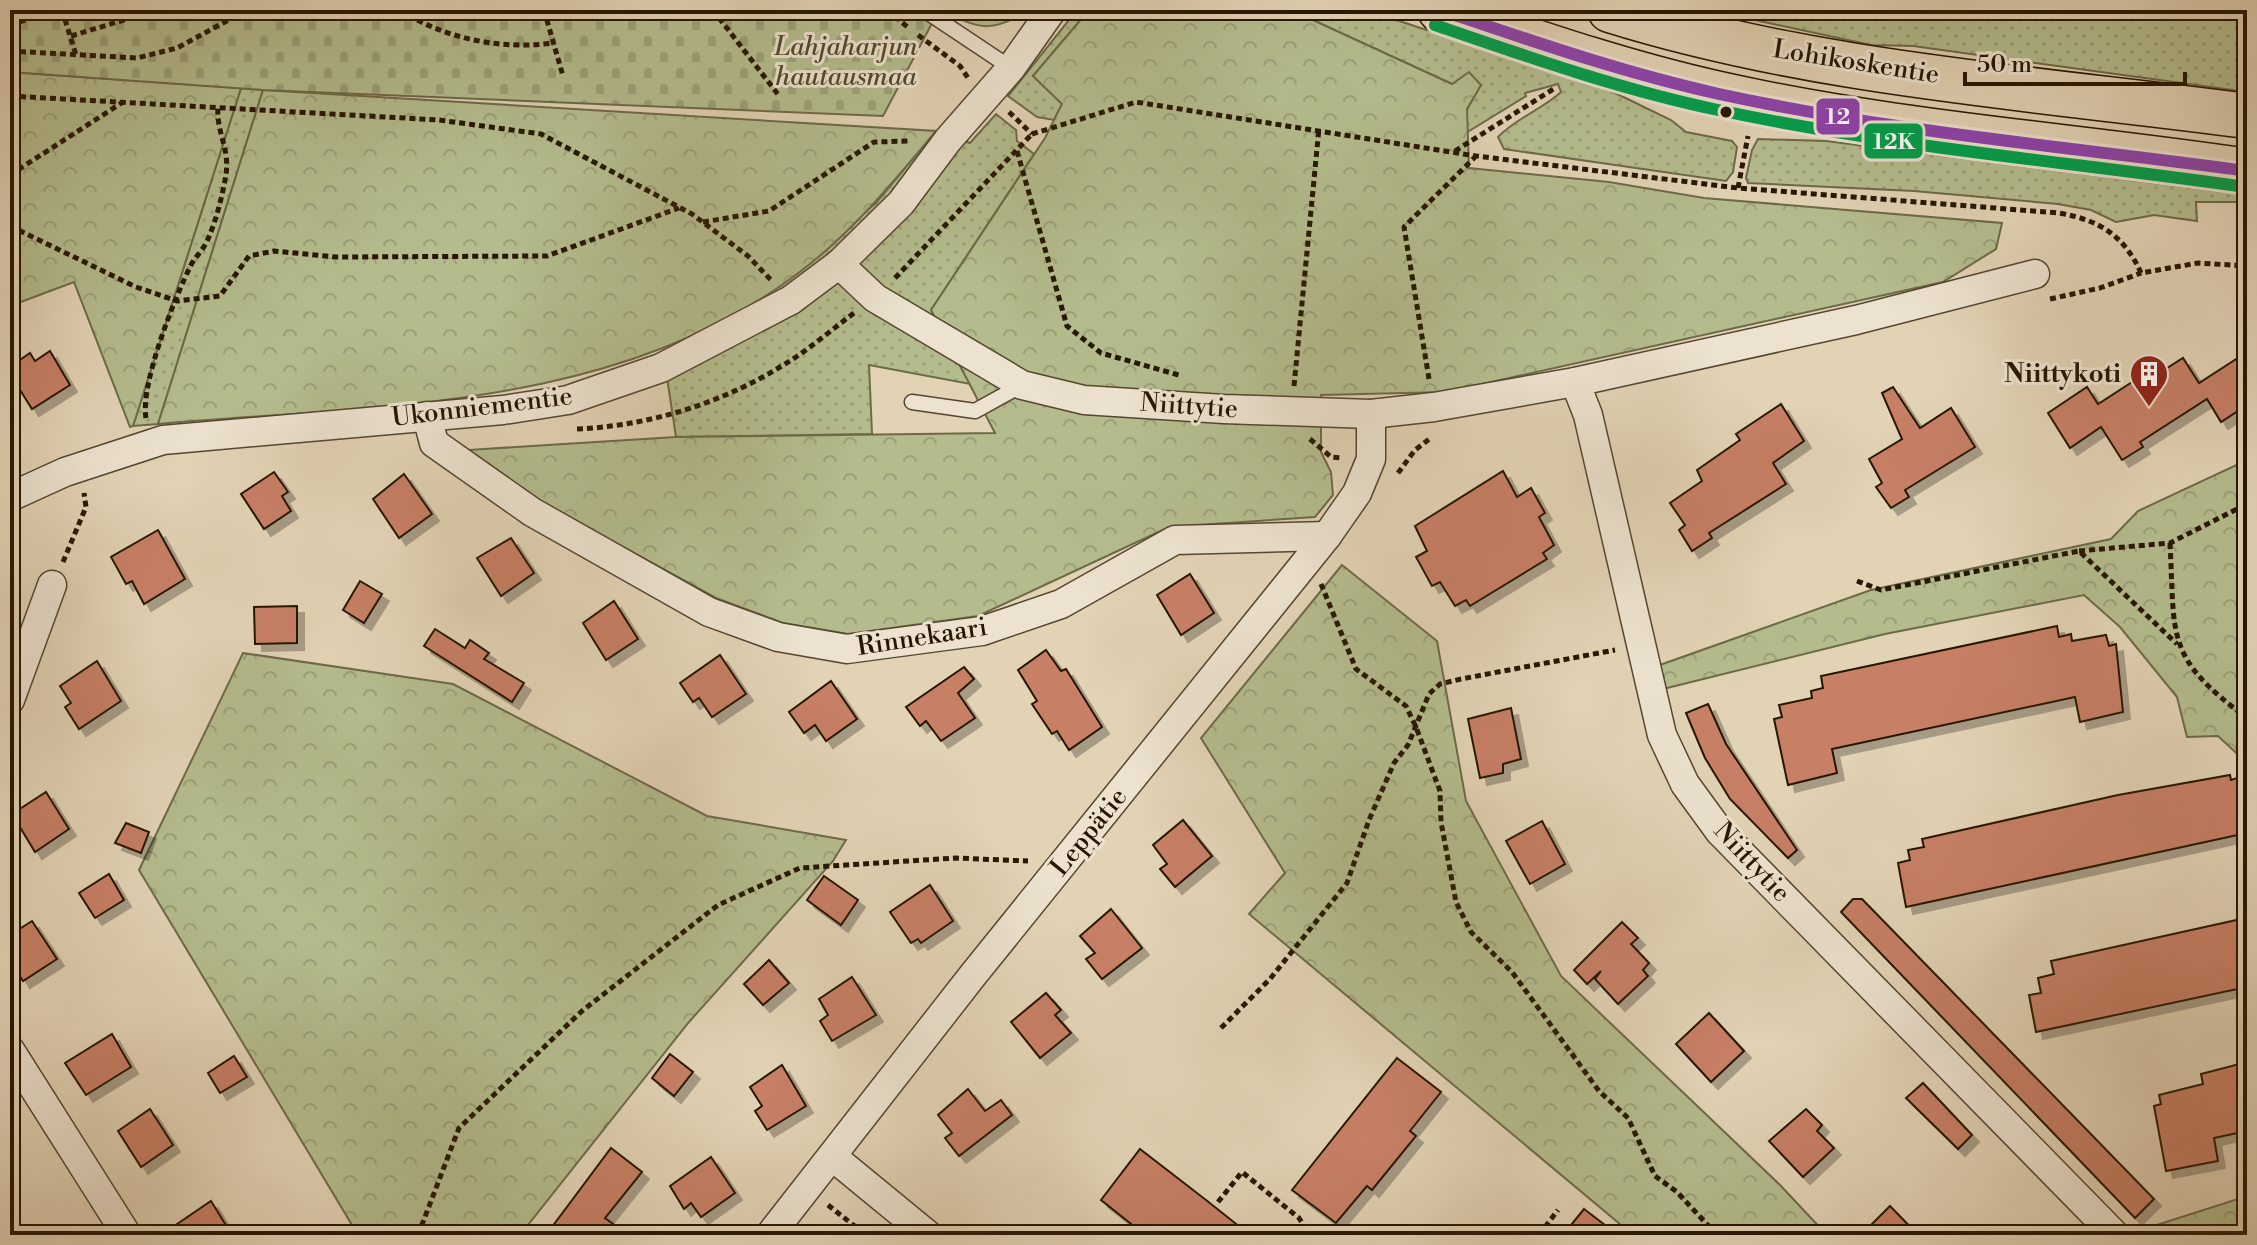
<svg xmlns="http://www.w3.org/2000/svg" width="2257" height="1245" viewBox="0 0 2257 1245" font-family="'Libre Bodoni',serif">
  <style>
    .grass { fill: url(#grass-dots); stroke: #6d6a48; stroke-width: 2 }
    .forest { fill: url(#forest-crowns); stroke: #6d6a48; stroke-width: 2 }
    .cemetery { fill: url(#cemetery-stones); stroke: #6d6a48; stroke-width: 2 }
    .building { fill: #c77f65; stroke: #261703; stroke-width: 2; filter: url(#shadow) }
    .lines { fill: none; stroke-linecap: round; stroke-linejoin: round }
    .lane-casing { stroke: #554630; stroke-width: 17 }
    .street-casing { stroke: #554630; stroke-width: 31 }
    .primary-casing { stroke: #261703; stroke-width: 47 }
    .path { stroke: #261703; stroke-width: 5; stroke-dasharray: 6 4; stroke-linecap: butt }
    .lane { stroke: #ece2cf; stroke-width: 14 }
    .street { stroke: #ece2cf; stroke-width: 28 }
    .primary { stroke: #e2d3b5; stroke-width: 44 }
    .bus-1-casing { stroke: #ece2cf; stroke-width: 18 }
    .bus-2-casing { stroke: #ece2cf; stroke-width: 18 }
    .bus-1 { stroke: #8e44ad; stroke-width: 12 }
    .bus-2 { stroke: #029f4d; stroke-width: 12 }
    .bus-dot { fill: #261703; stroke: #ece2cf; stroke-width: 3 }
    .labels { text-anchor: middle; dominant-baseline: central; stroke-width: 6; stroke-linejoin: round; paint-order: stroke }
    .park-label { font-size: 26px; font-style: italic; fill: #51492c; stroke: #ece2cf }
    .street-label { font-size: 26px; fill: #261703; stroke: #ece2cf }
    .poi-label { font-size: 26px; font-weight: bold; fill: #261703; stroke: #ece2cf; text-anchor: end }
    .line-badge { stroke: #ece2cf; stroke-width: 3 }
    .badge-label { font-size: 22px; text-anchor: middle; font-weight: bold; fill: #fff }
  </style>
  <defs>
    <pattern id="grass-dots" width="8" height="8" patternUnits="userSpaceOnUse" patternTransform="scale(2)"><rect width="8" height="8" fill="#b4bc8d"/><path d="M2 2h.1M6 6h.1" fill="none" stroke="#9ba178" stroke-width="1.8" stroke-linecap="round"/></pattern>
    <pattern id="forest-crowns" width="20" height="18" patternUnits="userSpaceOnUse" patternTransform="scale(2)"><rect width="20" height="18" fill="#b4bc8d"/><path d="M2 6a3 3 0 1 1 6 0M12 15a3 3 0 1 1 6 0" fill="none" stroke="#9ba178"/></pattern>
    <pattern id="cemetery-stones" width="16" height="16" patternUnits="userSpaceOnUse" patternTransform="scale(2)"><rect width="16" height="16" fill="#b4bc8d"/><path d="M2 7V4a2 2 0 0 1 4 0v3zM10 15v-3a2 2 0 0 1 4 0v3z" fill="#9ba178"/></pattern>
    <filter id="shadow"><feDropShadow dx="7" dy="7" stdDeviation="0" flood-color="#0004"/></filter>
  </defs>
  <rect width="100%" height="100%" fill="#e2d3b5"/>
  <filter id="stains"><feTurbulence type="fractalNoise" baseFrequency=".0025" numOctaves="4"/><feColorMatrix values="0 0 0 0 .2 0 0 0 0 .09 0 0 0 0 .02 0 0 0 .5 -.17"/></filter>
  <radialGradient id="worn" r=".72"><stop offset=".6" stop-color="#630" stop-opacity="0"/><stop offset="1" stop-color="#630" stop-opacity=".3"/></radialGradient>
  <!-- grass -->
  <g class="grass">
    <path d="M944 10H1029C995 31 979 32 944 10Z"/>
    <polygon points="1077,10 1089,10 1033,76 1062,104 1054,120 1037,117 1008,96"/>
    <path d="M1291 10H1366L1609 90 1671 120 1686 132 1732 141 1737 147 1733 172 1726 181 1504 149 1498 137C1516 118 1543 109 1561 92L1558 84 1525 93 1526 96 1466 133 1467 109 1481 85 1452 84Z"/>
    <polygon points="1708,10 2247,10 2247,92 1913,46 1871,45"/>
    <polygon points="241,88 263,90 158,424 133,426"/>
    <polygon points="996,114 1016,130 1017,141 1034,154 931,310 970,384 869,365 872,434 676,437 663,351 741,312 876,203 936,131 970,143"/>
    <polygon points="1758,139 1826,141 2247,195 2247,202 2196,202 2197,221 2154,215 2116,222 2091,210 2058,204 1914,191 1748,183 1746,178 1752,150"/>
  </g>
  <!-- forest -->
  <g class="forest">
    <polygon points="1089,10 1291,10 1452,84 1469,72 1481,85 1467,109 1469,168 1609,182 1704,198 2002,223 1996,249 1943,282 1446,392 1321,395 1321,452 1331,472 1333,495 1315,517 1169,527 978,616 848,634 783,623 716,598 539,501 468,450 676,437 995,433 931,310 1045,138 1062,104 1033,76"/>
    <polygon points="10,72 241,88 133,426 130,427 74,282 10,306"/>
    <path d="M263 90 936 131C893 182 851 234 797 274 617 411 373 405 158 424Z"/>
    <polygon points="2247,460 2247,763 2218,736 2187,737 2177,697 2120,627 2084,595 1885,634 1663,689 1657,666 1871,590 2111,539 2138,511"/>
    <polygon points="1342,565 1437,641 1466,801 1561,976 1780,1185 1827,1235 1633,1235 1249,914 1285,873 1201,738"/>
    <polygon points="243,653 453,684 707,816 846,840 833,861 689,1022 520,1235 358,1235 139,870"/>
    <polygon points="2247,1196 2247,1235 2145,1235 2141,1230"/>
  </g>
  <!-- cemetery -->
  <polygon class="cemetery" points="10,10 939,10 883,116 263,90 10,72"/>
  <!-- building -->
  <g class="building">
    <polygon points="50,351 70,385 32,409 10,374 10,367 30,353 35,361"/>
    <polygon points="2247,352 2247,405 2221,422 2207,399 2140,442 2143,447 2122,460 2101,427 2070,448 2048,413 2087,387 2098,404 2146,373 2150,379 2183,358 2199,383"/>
    <polygon points="1893,387 1920,428 1951,408 1975,447 1905,490 1909,497 1891,508 1876,487 1882,483 1869,459 1902,439 1882,393"/>
    <polygon points="1781,404 1804,441 1773,463 1786,484 1709,533 1712,538 1692,551 1679,530 1685,525 1670,503 1702,481 1697,470 1740,440 1736,434"/>
    <polygon points="1503,471 1517,497 1531,488 1545,513 1539,517 1554,545 1543,553 1547,559 1470,606 1466,600 1455,606 1440,582 1432,586 1416,557 1427,551 1415,526"/>
    <polygon points="274,472 288,492 282,496 291,511 264,529 241,494"/>
    <polygon points="404,474 432,514 399,538 373,499"/>
    <polygon points="158,530 185,579 144,604 132,581 126,584 111,557"/>
    <polygon points="511,538 534,573 501,596 477,558"/>
    <polygon points="1190,574 1214,613 1181,635 1157,595"/>
    <polygon points="360,581 382,594 364,623 343,610"/>
    <polygon points="614,601 638,639 606,660 583,623"/>
    <polygon points="297,606 297,643 255,644 254,607"/>
    <polygon points="2057,626 2059,637 2071,634 2072,641 2106,635 2109,646 2116,644 2123,712 2080,722 2075,697 1832,749 1837,773 1788,785 1774,719 1782,717 1779,705 1812,698 1811,691 1823,688 1821,676"/>
    <polygon points="435,629 465,648 470,640 489,653 484,659 524,683 512,702 424,646"/>
    <polygon points="1046,650 1061,671 1066,669 1102,727 1069,750 1057,731 1052,734 1032,704 1037,701 1018,670"/>
    <polygon points="720,655 746,694 712,717 699,698 693,702 680,683"/>
    <polygon points="97,661 121,701 79,729 65,707 71,703 60,686"/>
    <polygon points="964,667 974,679 958,693 975,718 941,741 926,721 920,726 906,707"/>
    <polygon points="831,681 857,719 826,741 815,725 804,733 789,712"/>
    <polygon points="1708,704 1726,744 1797,850 1788,858 1730,799 1705,758 1686,713"/>
    <polygon points="1511,708 1521,759 1503,764 1503,773 1480,778 1468,719"/>
    <polygon points="2230,775 2231,780 2247,775 2247,833 1906,907 1898,863 1910,860 1908,850 1924,847 1922,839 2118,795"/>
    <polygon points="46,792 69,829 35,852 12,814"/>
    <polygon points="1183,820 1212,856 1175,887 1160,869 1167,864 1153,845"/>
    <polygon points="1542,821 1565,864 1530,884 1506,841"/>
    <polygon points="126,823 149,832 141,853 115,843"/>
    <polygon points="109,874 124,900 95,918 79,893"/>
    <polygon points="824,876 858,900 841,925 807,900"/>
    <polygon points="930,885 953,921 921,943 918,939 911,943 890,912"/>
    <polygon points="1853,899 1862,899 2154,1199 2135,1218 1841,912"/>
    <polygon points="1111,909 1142,948 1102,979 1086,959 1095,953 1080,936"/>
    <polygon points="2241,919 2243,933 2247,931 2247,987 2036,1032 2029,995 2041,993 2038,978 2054,974 2051,961"/>
    <polygon points="32,921 57,959 23,981 10,961 10,935"/>
    <polygon points="1622,922 1638,938 1631,944 1649,963 1643,970 1648,976 1618,1004 1595,979 1601,971 1587,984 1574,970"/>
    <polygon points="769,960 789,983 763,1005 744,984"/>
    <polygon points="852,977 876,1015 832,1041 820,1021 828,1015 819,999"/>
    <polygon points="1046,993 1061,1010 1055,1015 1071,1033 1040,1058 1011,1022"/>
    <polygon points="1709,1013 1744,1051 1711,1082 1676,1044"/>
    <polygon points="112,1034 131,1067 86,1095 65,1063"/>
    <polygon points="670,1054 693,1072 674,1096 652,1078"/>
    <polygon points="234,1056 247,1077 220,1093 208,1073"/>
    <polygon points="1397,1058 1441,1092 1410,1131 1416,1136 1372,1190 1367,1186 1336,1223 1292,1190"/>
    <polygon points="2247,1062 2247,1131 2214,1138 2218,1161 2166,1171 2154,1106 2161,1104 2159,1095 2203,1084 2201,1074"/>
    <polygon points="782,1065 806,1106 767,1130 755,1111 762,1106 750,1087"/>
    <polygon points="1923,1083 1972,1135 1958,1149 1906,1098"/>
    <polygon points="968,1089 985,1111 1001,1100 1012,1115 959,1156 945,1138 952,1133 938,1115"/>
    <polygon points="150,1109 173,1145 141,1167 118,1131"/>
    <polygon points="1806,1109 1822,1125 1817,1131 1834,1148 1803,1177 1769,1141"/>
    <polygon points="611,1148 642,1172 605,1218 628,1235 546,1235"/>
    <polygon points="1140,1149 1206,1200 1250,1235 1145,1235 1101,1200"/>
    <polygon points="711,1157 735,1193 701,1217 691,1203 684,1209 670,1186"/>
    <polygon points="211,1201 232,1235 161,1235"/>
    <polygon points="1890,1206 1918,1235 1861,1235"/>
    <polygon points="1584,1209 1618,1235 1563,1235"/>
  </g>
  <g class="lines">
    <defs>
      <g id="lane">
        <polyline points="924,10 1011,68"/>
        <polyline points="912,402 975,411 1022,385"/>
      </g>
      <g id="street">
        <polyline points="839,264 875,298 1022,385 1084,400 1224,409 1371,414 1434,407 1575,382 1856,320 2035,274"/>
        <polyline points="1575,382 1588,415 1662,735 1685,784 1720,832 2115,1235"/>
        <polyline points="427,416 434,443 532,512 709,612 778,637 847,649 982,631 1061,604 1175,540 1327,536"/>
        <polyline points="10,497 65,472 163,440 503,410 568,400 661,368 791,300 839,264 901,203 948,140 1011,68 1052,10"/>
        <polyline points="10,700 52,585"/>
        <polyline points="10,1050 127,1235"/>
        <polyline points="833,1157 928,1235"/>
        <polyline points="770,1235 973,975 1327,536 1357,493 1371,459 1371,414"/>
      </g>
      <g id="primary">
        <path d="M1440 10C1532 41 1624 73 1719 94 1892 133 2071 145 2247 171"/>
        <path d="M1610 10C1815 74 2035 88 2247 116"/>
      </g>
    </defs>
    <!-- lane casing -->
    <use href="#lane" class="lane-casing"/>
    <!-- street casing -->
    <use href="#street" class="street-casing"/>
    <!-- primary casing -->
    <use href="#primary" class="primary-casing"/>
    <!-- path -->
    <g class="path">
      <polyline points="62,10 76,55"/>
      <path d="M400 10C445 39 501 50 553 43"/>
      <polyline points="544,10 563,76"/>
      <polyline points="713,10 780,97"/>
      <polyline points="887,10 910,29"/>
      <polyline points="10,25 56,10"/>
      <polyline points="918,35 960,66 968,78"/>
      <polyline points="71,36 157,10"/>
      <polyline points="10,51 137,58 177,48 247,10"/>
      <polyline points="10,96 439,120 541,134 692,214 748,256 771,280"/>
      <polyline points="1009,112 1032,134"/>
      <path d="M1032 134 1136 102 1476 156 1738 188 2059 213C2099 220 2124 235 2141 273L2198 263 2247 266"/>
      <polyline points="1017,151 1067,326 1101,353 1182,376"/>
      <polyline points="1455,151 1555,88"/>
      <polyline points="10,175 123,102"/>
      <polyline points="1738,188 1748,136"/>
      <polyline points="703,222 769,211 874,142 911,141"/>
      <polyline points="10,226 136,287 177,301 220,296 249,256 274,251 336,257 547,256 679,208"/>
      <polyline points="895,278 1032,134"/>
      <polyline points="2050,299 2100,288 2141,273"/>
      <polyline points="1429,379 1404,227 1475,157"/>
      <polyline points="1294,386 1319,128"/>
      <path d="M146 418C140 384 175 297 191 265 196 256 204 249 208 239 216 221 223 194 226 174 230 149 216 131 218 108"/>
      <path d="M577 429C647 426 720 404 780 367 806 352 830 331 854 313"/>
      <polyline points="1310,439 1331,457 1342,458"/>
      <polyline points="1398,473 1415,450 1432,437"/>
      <path d="M2170 543C2175 639 2165 657 2247 718"/>
      <polyline points="2079,551 2170,543 2247,504"/>
      <polyline points="63,562 86,507 84,493"/>
      <polyline points="1857,581 1881,590 2079,551 2177,644"/>
      <polyline points="1321,584 1356,669 1406,706 1416,727 1440,791 1441,822 1456,902 1471,932 1512,972 1599,1091 1628,1118 1655,1176 1677,1192 1717,1235"/>
      <polyline points="1221,1028 1270,979 1347,883 1369,820 1394,763 1408,745 1429,694 1440,684 1461,679 1615,650"/>
      <polyline points="1218,1202 1242,1172 1299,1218 1310,1235"/>
      <polyline points="828,1205 866,1235"/>
      <polyline points="418,1235 459,1128 582,1011 718,905 800,868 955,858 1028,861"/>
      <polyline points="1539,1235 1558,1210"/>
    </g>
    <!-- lane -->
    <use href="#lane" class="lane"/>
    <!-- street -->
    <use href="#street" class="street"/>
    <!-- primary -->
    <use href="#primary" class="primary"/>
    <defs>
      <path id="bus-1" d="M1440 10C1532 41 1624 73 1719 94 1893 132 2071 147 2247 171"/>
      <path id="bus-2" d="M1435 25C1528 57 1622 90 1718 110 1892 147 2069 162 2245 187"/>
    </defs>
    <!-- bus-1 casing -->
    <use href="#bus-1" class="bus-1-casing"/>
    <!-- bus-2 casing -->
    <use href="#bus-2" class="bus-2-casing"/>
    <!-- bus-1 -->
    <use href="#bus-1" class="bus-1"/>
    <!-- bus-2 -->
    <use href="#bus-2" class="bus-2"/>
  </g>
  <!-- icons -->
  <defs>
    <symbol id="building-pin" viewBox="-11 -11 22 30"><path d="M0 17L-7.5 6A9.5 9.5 0 1 1 7.5 6Z" fill="#8f2418" stroke="#ece2cf"/><path d="M-4-6H4V6H1V3H-1V6H-4ZM-2.5-4.3h1.7v1.8h-1.7ZM.8-4.3h1.7v1.8H.8ZM-2.5-1h1.7V.8h-1.7ZM.8-1h1.7V.8H.8Z" fill="#fff"/></symbol>
  </defs>
  <g fill-rule="evenodd">
    <use href="#building-pin" x="2127" y="352" width="44" height="60"/>
  </g>
  <!-- markers -->
  <circle class="bus-dot" cx="1726" cy="112" r="7"/>
  <g class="labels">
    <!-- park labels -->
    <g class="park-label">
      <text x="846" y="47">Lahjaharjun<tspan x="846" dy="30">hautausmaa</tspan></text>
    </g>
    <!-- street labels -->
    <g class="street-label">
      <text transform="translate(1856 62) rotate(9)">Lohikoskentie</text>
      <text transform="translate(1189 406) rotate(4)">Niittytie</text>
      <text transform="translate(482 407) rotate(-7)">Ukonniementie</text>
      <text transform="translate(922 637) rotate(-9)">Rinnekaari</text>
      <text transform="translate(1089 832) rotate(-51)">Leppätie</text>
      <text transform="translate(1752 862) rotate(47)">Niittytie</text>
    </g>
    <!-- poi labels -->
    <g class="poi-label">
      <text x="2121" y="374">Niittykoti</text>
    </g>
  </g>
  <g class="line-badge">
    <rect x="1815" y="97" width="46" height="39" rx="8" fill="#8e44ad"/>
    <rect x="1863" y="122" width="61" height="38" rx="8" fill="#029f4d"/>
  </g>
  <g class="badge-label">
    <text x="1838" y="124">12</text>
    <text x="1894" y="149">12K</text>
  </g>
  <!-- margin -->
  <rect width="2257" height="1245" fill="none" stroke="#e2d3b5" stroke-width="40"/>
  <rect x="12" y="12" width="2233" height="1221" fill="none" stroke="#261703" stroke-width="4"/>
  <rect x="20" y="20" width="2217" height="1205" fill="none" stroke="#261703" stroke-width="2"/>
  <!-- scale -->
  <path d="M1965 72v12h220v-12" fill="none" stroke="#261703" stroke-width="4"/>
  <text x="1977" y="72" font-size="24" fill="#261703" stroke="#ece2cf" stroke-width="6" paint-order="stroke">50 m</text>
  <rect width="100%" height="100%" filter="url(#stains)"/>
  <rect width="100%" height="100%" fill="url(#worn)"/>
</svg>
